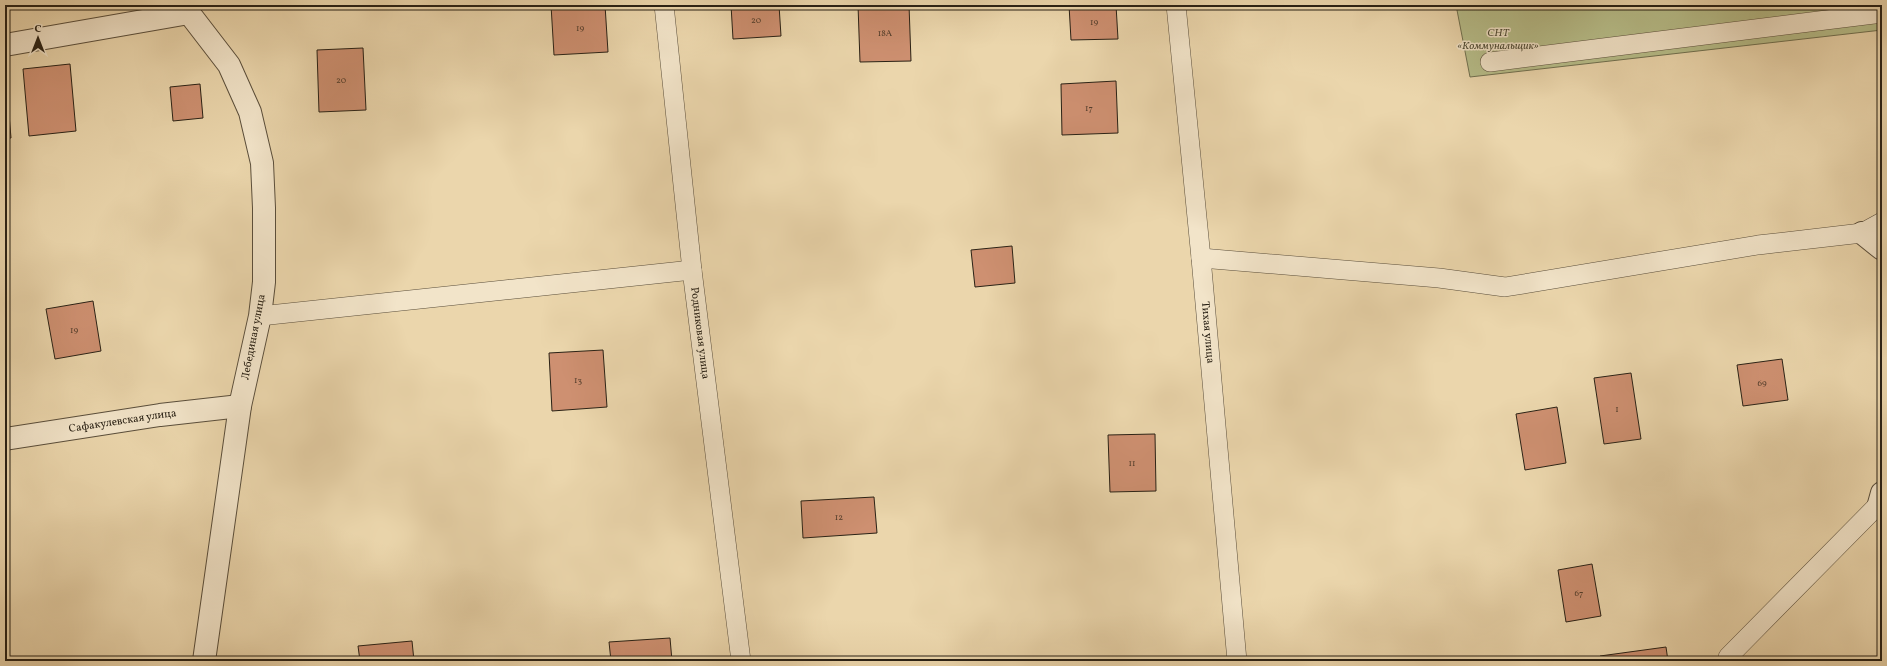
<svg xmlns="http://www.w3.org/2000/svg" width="1887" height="666" viewBox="0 0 1887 666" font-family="Vollkorn,serif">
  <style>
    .green { fill: #b7be8a; stroke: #707050 }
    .building { fill: #ce9071; stroke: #292115 }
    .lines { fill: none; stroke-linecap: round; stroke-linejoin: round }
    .service-casing { stroke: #5a4e3b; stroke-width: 20 }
    .minor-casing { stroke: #5a4e3b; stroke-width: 24 }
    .service { stroke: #f2e4c9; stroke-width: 19 }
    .minor { stroke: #f2e4c9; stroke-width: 22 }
    .labels { text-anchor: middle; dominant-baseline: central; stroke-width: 3; stroke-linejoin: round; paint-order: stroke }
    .number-label { font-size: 9px; fill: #523d2c }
    .park-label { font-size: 11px; font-style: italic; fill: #4c4832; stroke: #f2e4c9 }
    .street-label { font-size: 11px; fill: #292115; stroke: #f2e4c9 }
  </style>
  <rect width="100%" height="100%" fill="#ebd6ac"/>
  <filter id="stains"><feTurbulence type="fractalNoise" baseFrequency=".005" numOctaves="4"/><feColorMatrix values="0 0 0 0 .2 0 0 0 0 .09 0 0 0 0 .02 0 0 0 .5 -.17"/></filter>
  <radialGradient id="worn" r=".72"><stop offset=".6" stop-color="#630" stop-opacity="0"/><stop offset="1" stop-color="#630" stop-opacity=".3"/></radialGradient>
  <!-- green -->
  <polygon class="green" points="1456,5 1882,5 1882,30 1470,77"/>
  <!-- building -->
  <g class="building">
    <polygon points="551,5 605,5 608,52 554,55"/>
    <polygon points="731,5 779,5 781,36 733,39"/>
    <polygon points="858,5 909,5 911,61 860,62"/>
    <polygon points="1069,5 1116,5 1118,39 1071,40"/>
    <polygon points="363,48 366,110 319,112 317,50"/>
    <polygon points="70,64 76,131 29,136 23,69"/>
    <polygon points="5,79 6,79 11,138 5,138"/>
    <polygon points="1116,81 1118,133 1062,135 1061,84"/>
    <polygon points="200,84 203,118 173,121 170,87"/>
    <polygon points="1012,246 1015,283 975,287 971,250"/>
    <polygon points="93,301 101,351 55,359 46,309"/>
    <polygon points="603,350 607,407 552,411 549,353"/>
    <polygon points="1782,359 1788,400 1743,406 1737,365"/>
    <polygon points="1631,373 1641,439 1604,444 1594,378"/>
    <polygon points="1557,407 1566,463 1525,470 1516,414"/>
    <polygon points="1155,434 1156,491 1110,492 1108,435"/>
    <polygon points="874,497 877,533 803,538 801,501"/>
    <polygon points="1592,564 1601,616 1566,622 1558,570"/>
    <polygon points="670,638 672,661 611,661 609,642"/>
    <polygon points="412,641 414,661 360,661 358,646"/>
    <polygon points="1666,647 1668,661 1600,661 1600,656"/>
    <polygon points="1882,650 1882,661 1877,661"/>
  </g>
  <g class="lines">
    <defs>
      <g id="service">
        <path id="s1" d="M664 5 692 270 741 661"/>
        <path id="s2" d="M1176 5 1201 258 1237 661"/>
        <polyline points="1490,62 1882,13"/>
        <polyline points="1201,258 1439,278 1505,287 1758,245 1862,233 1882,222"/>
        <polyline points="260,316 692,270"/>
        <polyline points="1728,657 1879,504"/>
      </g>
      <g id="minor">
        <polyline points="190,5 189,13 229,65 250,112 262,163 264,208 264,282 260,316 240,406 204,661"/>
        <polyline points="5,45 189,13"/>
        <polyline points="1862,233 1882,249"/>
        <path id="s3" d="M5 439 160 415 240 406"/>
        <polyline points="1882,493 1879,504 1882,506"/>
      </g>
    </defs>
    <!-- service casing -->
    <use href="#service" class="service-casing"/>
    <!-- minor casing -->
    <use href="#minor" class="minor-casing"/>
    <!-- service -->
    <use href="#service" class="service"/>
    <!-- minor -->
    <use href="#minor" class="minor"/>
  </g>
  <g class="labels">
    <!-- number labels -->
    <g class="number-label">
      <text x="756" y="20">20</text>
      <text x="1094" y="22">19</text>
      <text x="580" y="28">19</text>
      <text x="885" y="33">18А</text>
      <text x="341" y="80">20</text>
      <text x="1089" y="108">17</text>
      <text x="74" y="330">19</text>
      <text x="578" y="380">13</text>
      <text x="1762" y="383">69</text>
      <text x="1617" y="409">1</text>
      <text x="1132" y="463">11</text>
      <text x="839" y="517">12</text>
      <text x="1579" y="593">67</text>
    </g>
    <!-- park labels -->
    <g class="park-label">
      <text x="1498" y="33">СНТ<tspan x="1498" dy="13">«Коммунальщик»</tspan></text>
    </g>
    <!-- street labels -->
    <g class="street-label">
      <text stroke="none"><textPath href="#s1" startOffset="330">Родниковая улица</textPath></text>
      <text stroke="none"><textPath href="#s2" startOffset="329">Тихая улица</textPath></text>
      <text transform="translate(254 337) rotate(-79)">Лебединая улица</text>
      <text stroke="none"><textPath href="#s3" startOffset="119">Сафакулевская улица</textPath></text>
    </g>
  </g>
  <!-- margin -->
  <rect width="1887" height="666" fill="none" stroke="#ebd6ac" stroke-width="20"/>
  <rect x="6" y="6" width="1875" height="654" fill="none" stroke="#292115" stroke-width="2"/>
  <rect x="10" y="10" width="1867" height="646" fill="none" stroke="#292115"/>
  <!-- north arrow -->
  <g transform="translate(38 38)" stroke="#f2e4c9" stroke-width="3" paint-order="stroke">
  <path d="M0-3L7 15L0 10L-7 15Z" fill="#292115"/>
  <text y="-6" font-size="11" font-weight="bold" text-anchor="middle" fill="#292115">С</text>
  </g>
  <rect width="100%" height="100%" filter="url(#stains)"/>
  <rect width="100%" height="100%" fill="url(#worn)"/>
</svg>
